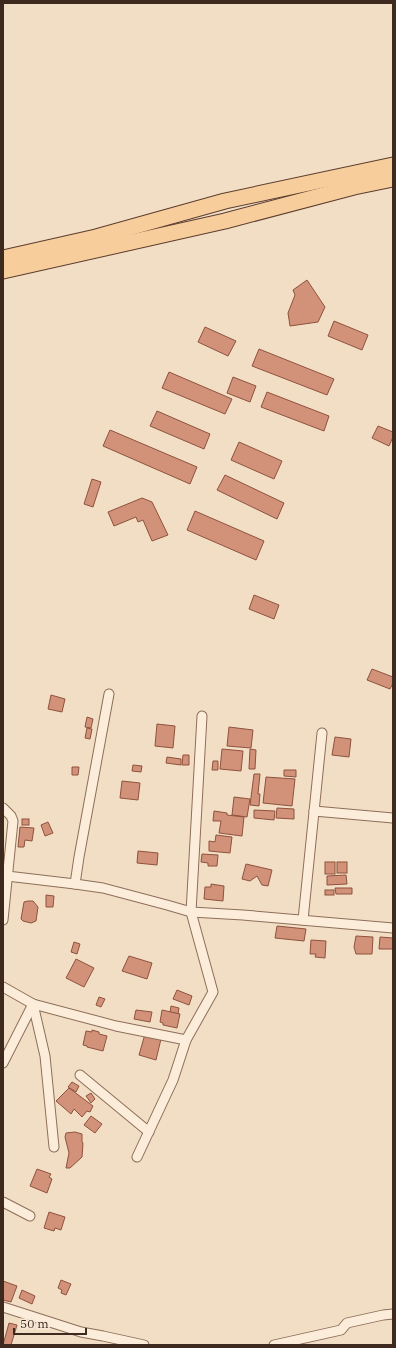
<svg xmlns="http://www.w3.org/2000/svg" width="396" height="1348" viewBox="0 0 396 1348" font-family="'IBM Plex Serif',serif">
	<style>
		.building { fill: #d29179; stroke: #8f523d }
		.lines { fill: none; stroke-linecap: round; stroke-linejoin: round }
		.minor-casing { stroke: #8e6e5a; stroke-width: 11 }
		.primary-casing { stroke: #5c3d2e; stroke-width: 17 }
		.minor { stroke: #fbedda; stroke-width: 9 }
		.primary { stroke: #f6cd9b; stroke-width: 15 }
	</style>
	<rect width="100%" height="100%" fill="#f1dec5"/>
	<g class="building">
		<path d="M 307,280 L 325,307 L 318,322 L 290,326 L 288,313 L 295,295 L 293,290 Z"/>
		<path d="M 334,321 L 368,335 L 362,350 L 328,336 Z"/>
		<path d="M 205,327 L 236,341 L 228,356 L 198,342 Z"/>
		<path d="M 259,349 L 334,379 L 327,395 L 252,366 Z"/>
		<path d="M 169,372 L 232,399 L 225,414 L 162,388 Z"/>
		<path d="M 233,377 L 256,386 L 250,402 L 227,393 Z"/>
		<path d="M 267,392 L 329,416 L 324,431 L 261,407 Z"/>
		<path d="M 157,411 L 210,434 L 204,449 L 150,426 Z"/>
		<path d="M 378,426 L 393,432 L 393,437 L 389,446 L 372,438 Z"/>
		<path d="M 110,430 L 197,467 L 190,484 L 103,446 Z"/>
		<path d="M 239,442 L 282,461 L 274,479 L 231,460 Z"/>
		<path d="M 225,475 L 284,503 L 277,519 L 217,490 Z"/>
		<path d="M 92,479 L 101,482 L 93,507 L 84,504 Z"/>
		<path d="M 142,498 L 152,502 L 168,535 L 152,541 L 143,520 L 138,522 L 136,517 L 114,526 L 108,512 Z"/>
		<path d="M 195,511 L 264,541 L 256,560 L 187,530 Z"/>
		<path d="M 254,595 L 279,605 L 274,619 L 249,609 Z"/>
		<path d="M 372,669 L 393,677 L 393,683 L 390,689 L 367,680 Z"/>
		<path d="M 51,695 L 65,699 L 62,712 L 48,709 Z"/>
		<path d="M 87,717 L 93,719 L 91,728 L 85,727 Z"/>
		<path d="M 157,724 L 175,726 L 173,748 L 155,746 Z"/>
		<path d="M 229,727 L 253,730 L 251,748 L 227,746 Z"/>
		<path d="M 87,728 L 92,729 L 90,739 L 85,738 Z"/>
		<path d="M 335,737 L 351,739 L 349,757 L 332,755 Z"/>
		<path d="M 222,749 L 243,751 L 241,771 L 220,769 Z"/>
		<path d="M 250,749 L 256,750 L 255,769 L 249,769 Z"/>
		<path d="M 183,755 L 189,755 L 189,765 L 182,765 Z"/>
		<path d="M 167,757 L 181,759 L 181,765 L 166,763 Z"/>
		<path d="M 213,761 L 218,761 L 218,770 L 212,770 Z"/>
		<path d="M 133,765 L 142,766 L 141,772 L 132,771 Z"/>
		<path d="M 72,767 L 79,767 L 78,775 L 72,775 Z"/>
		<path d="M 284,770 L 296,770 L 296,777 L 284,776 Z"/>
		<path d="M 254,774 L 260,774 L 258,794 L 260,794 L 259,806 L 250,805 Z"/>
		<path d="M 266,777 L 295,779 L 292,806 L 263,803 Z"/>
		<path d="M 122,781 L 140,783 L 138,800 L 120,798 Z"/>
		<path d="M 234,797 L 250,799 L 247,817 L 232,815 Z"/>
		<path d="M 277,808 L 294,809 L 294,819 L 276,818 Z"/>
		<path d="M 254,810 L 275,811 L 274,820 L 254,818 Z"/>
		<path d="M 214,811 L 227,813 L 227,815 L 244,817 L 242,836 L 219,833 L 221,821 L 213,821 Z"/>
		<rect x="22" y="819" width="7" height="6"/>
		<path d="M 48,822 L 53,833 L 45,836 L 41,825 Z"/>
		<path d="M 20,827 L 34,828 L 32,841 L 25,840 L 24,847 L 18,847 Z"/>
		<path d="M 216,835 L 232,837 L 230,853 L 209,851 L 209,841 L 215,842 Z"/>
		<path d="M 138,851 L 158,853 L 157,865 L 137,863 Z"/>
		<path d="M 202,854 L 218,855 L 217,866 L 208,866 L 208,863 L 201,862 Z"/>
		<rect x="325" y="862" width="10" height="12"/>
		<rect x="337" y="862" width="10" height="11"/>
		<path d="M 246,864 L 272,870 L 268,886 L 262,885 L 257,876 L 250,881 L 242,879 Z"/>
		<path d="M 346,875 L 347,884 L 327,885 L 327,876 Z"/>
		<path d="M 211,884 L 224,886 L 223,901 L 204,899 L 205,887 L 211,887 Z"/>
		<path d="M 335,888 L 352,888 L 352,894 L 336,894 Z"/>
		<rect x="325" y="890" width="9" height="5"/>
		<path d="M 46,895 L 54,896 L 53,907 L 46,907 Z"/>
		<path d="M 28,901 L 33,901 L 38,907 L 36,921 L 31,923 L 23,921 L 21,919 L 24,902 Z"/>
		<path d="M 277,926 L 306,929 L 304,941 L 275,938 Z"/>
		<path d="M 356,936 L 373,937 L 372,954 L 356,954 L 354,947 Z"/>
		<path d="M 380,937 L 393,938 L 393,949 L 379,949 Z"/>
		<path d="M 311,940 L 326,941 L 325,958 L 315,957 L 316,954 L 310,954 Z"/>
		<path d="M 74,942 L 80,944 L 77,954 L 71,952 Z"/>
		<path d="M 129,956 L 152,963 L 147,979 L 122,971 Z"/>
		<path d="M 76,959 L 94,968 L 84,987 L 66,978 Z"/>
		<path d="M 177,990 L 192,996 L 189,1005 L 173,999 Z"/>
		<path d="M 99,997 L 105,999 L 101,1007 L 96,1005 Z"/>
		<path d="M 171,1006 L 179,1008 L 178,1014 L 170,1012 Z"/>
		<path d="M 136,1010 L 152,1012 L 150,1022 L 134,1019 Z"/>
		<path d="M 162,1010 L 180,1014 L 177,1028 L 163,1025 L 163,1023 L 160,1022 Z"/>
		<path d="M 92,1030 L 99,1032 L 99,1034 L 107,1036 L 103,1051 L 87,1047 L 87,1046 L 83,1045 L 86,1031 L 92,1032 Z"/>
		<path d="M 145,1034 L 161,1039 L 156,1060 L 139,1055 Z"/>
		<path d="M 72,1082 L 79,1086 L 76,1092 L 68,1087 Z"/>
		<path d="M 69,1088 L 93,1106 L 90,1112 L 87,1111 L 82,1117 L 74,1109 L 71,1114 L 56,1101 Z"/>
		<path d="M 91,1093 L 95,1099 L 91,1103 L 86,1096 Z"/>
		<path d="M 91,1116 L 102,1124 L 95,1133 L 84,1125 Z"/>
		<path d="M 75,1132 L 82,1134 L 82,1142 L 83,1143 L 82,1157 L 70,1168 L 66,1168 L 69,1153 L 65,1137 L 66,1133 Z"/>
		<path d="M 37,1169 L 51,1174 L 49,1177 L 52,1179 L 47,1193 L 30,1186 Z"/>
		<path d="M 49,1212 L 65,1217 L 61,1230 L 55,1228 L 54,1231 L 44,1228 Z"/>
		<path d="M 61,1280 L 71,1284 L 66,1295 L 61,1293 L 62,1290 L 58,1288 Z"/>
		<path d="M 3,1281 L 17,1286 L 11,1302 L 3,1300 Z"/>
		<path d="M 22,1290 L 35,1296 L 32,1304 L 19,1298 Z"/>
		<path d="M 9,1323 L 17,1325 L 11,1345 L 3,1345 Z"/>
	</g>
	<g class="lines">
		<defs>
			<g id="minor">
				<path d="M 3,808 L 11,816 L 13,821 L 3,920"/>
				<path d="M 314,811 L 393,818"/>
				<path d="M 7,876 L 75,884 L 103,888 L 167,905 L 191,912 L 243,915 L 393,928"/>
				<path d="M 75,884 L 79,857 L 109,694"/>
				<path d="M 303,920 L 322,733"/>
				<path d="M 3,987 L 33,1004 L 116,1026 L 186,1040"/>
				<path d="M 33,1004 L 45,1056 L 54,1147"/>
				<path d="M 3,1063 L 33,1004"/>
				<path d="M 80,1075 L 149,1132"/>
				<path d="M 137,1157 L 173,1080 L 186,1040 L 213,992 L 191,912 L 202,716"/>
				<path d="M 3,1202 L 30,1216"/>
				<path d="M 3,1307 L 81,1332 L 103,1336 L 144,1345"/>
				<path d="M 274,1345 L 341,1330 L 347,1323 L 383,1315 L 393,1314"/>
			</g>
			<g id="primary">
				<path d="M 3,258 L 96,237 L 225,201 L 393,165"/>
				<path d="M 3,271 L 225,221 L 354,187 L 393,179"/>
			</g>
		</defs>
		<use href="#minor" class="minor-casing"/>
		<use href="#primary" class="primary-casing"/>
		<use href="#minor" class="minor"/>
		<use href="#primary" class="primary"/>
	</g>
	<rect width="396" height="1348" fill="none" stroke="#3e291e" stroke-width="8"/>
	<path d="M14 1328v6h72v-6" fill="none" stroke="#3e291e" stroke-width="2"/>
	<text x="20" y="1328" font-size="12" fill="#3e291e" stroke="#f8e9d6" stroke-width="3" paint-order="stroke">50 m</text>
</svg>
